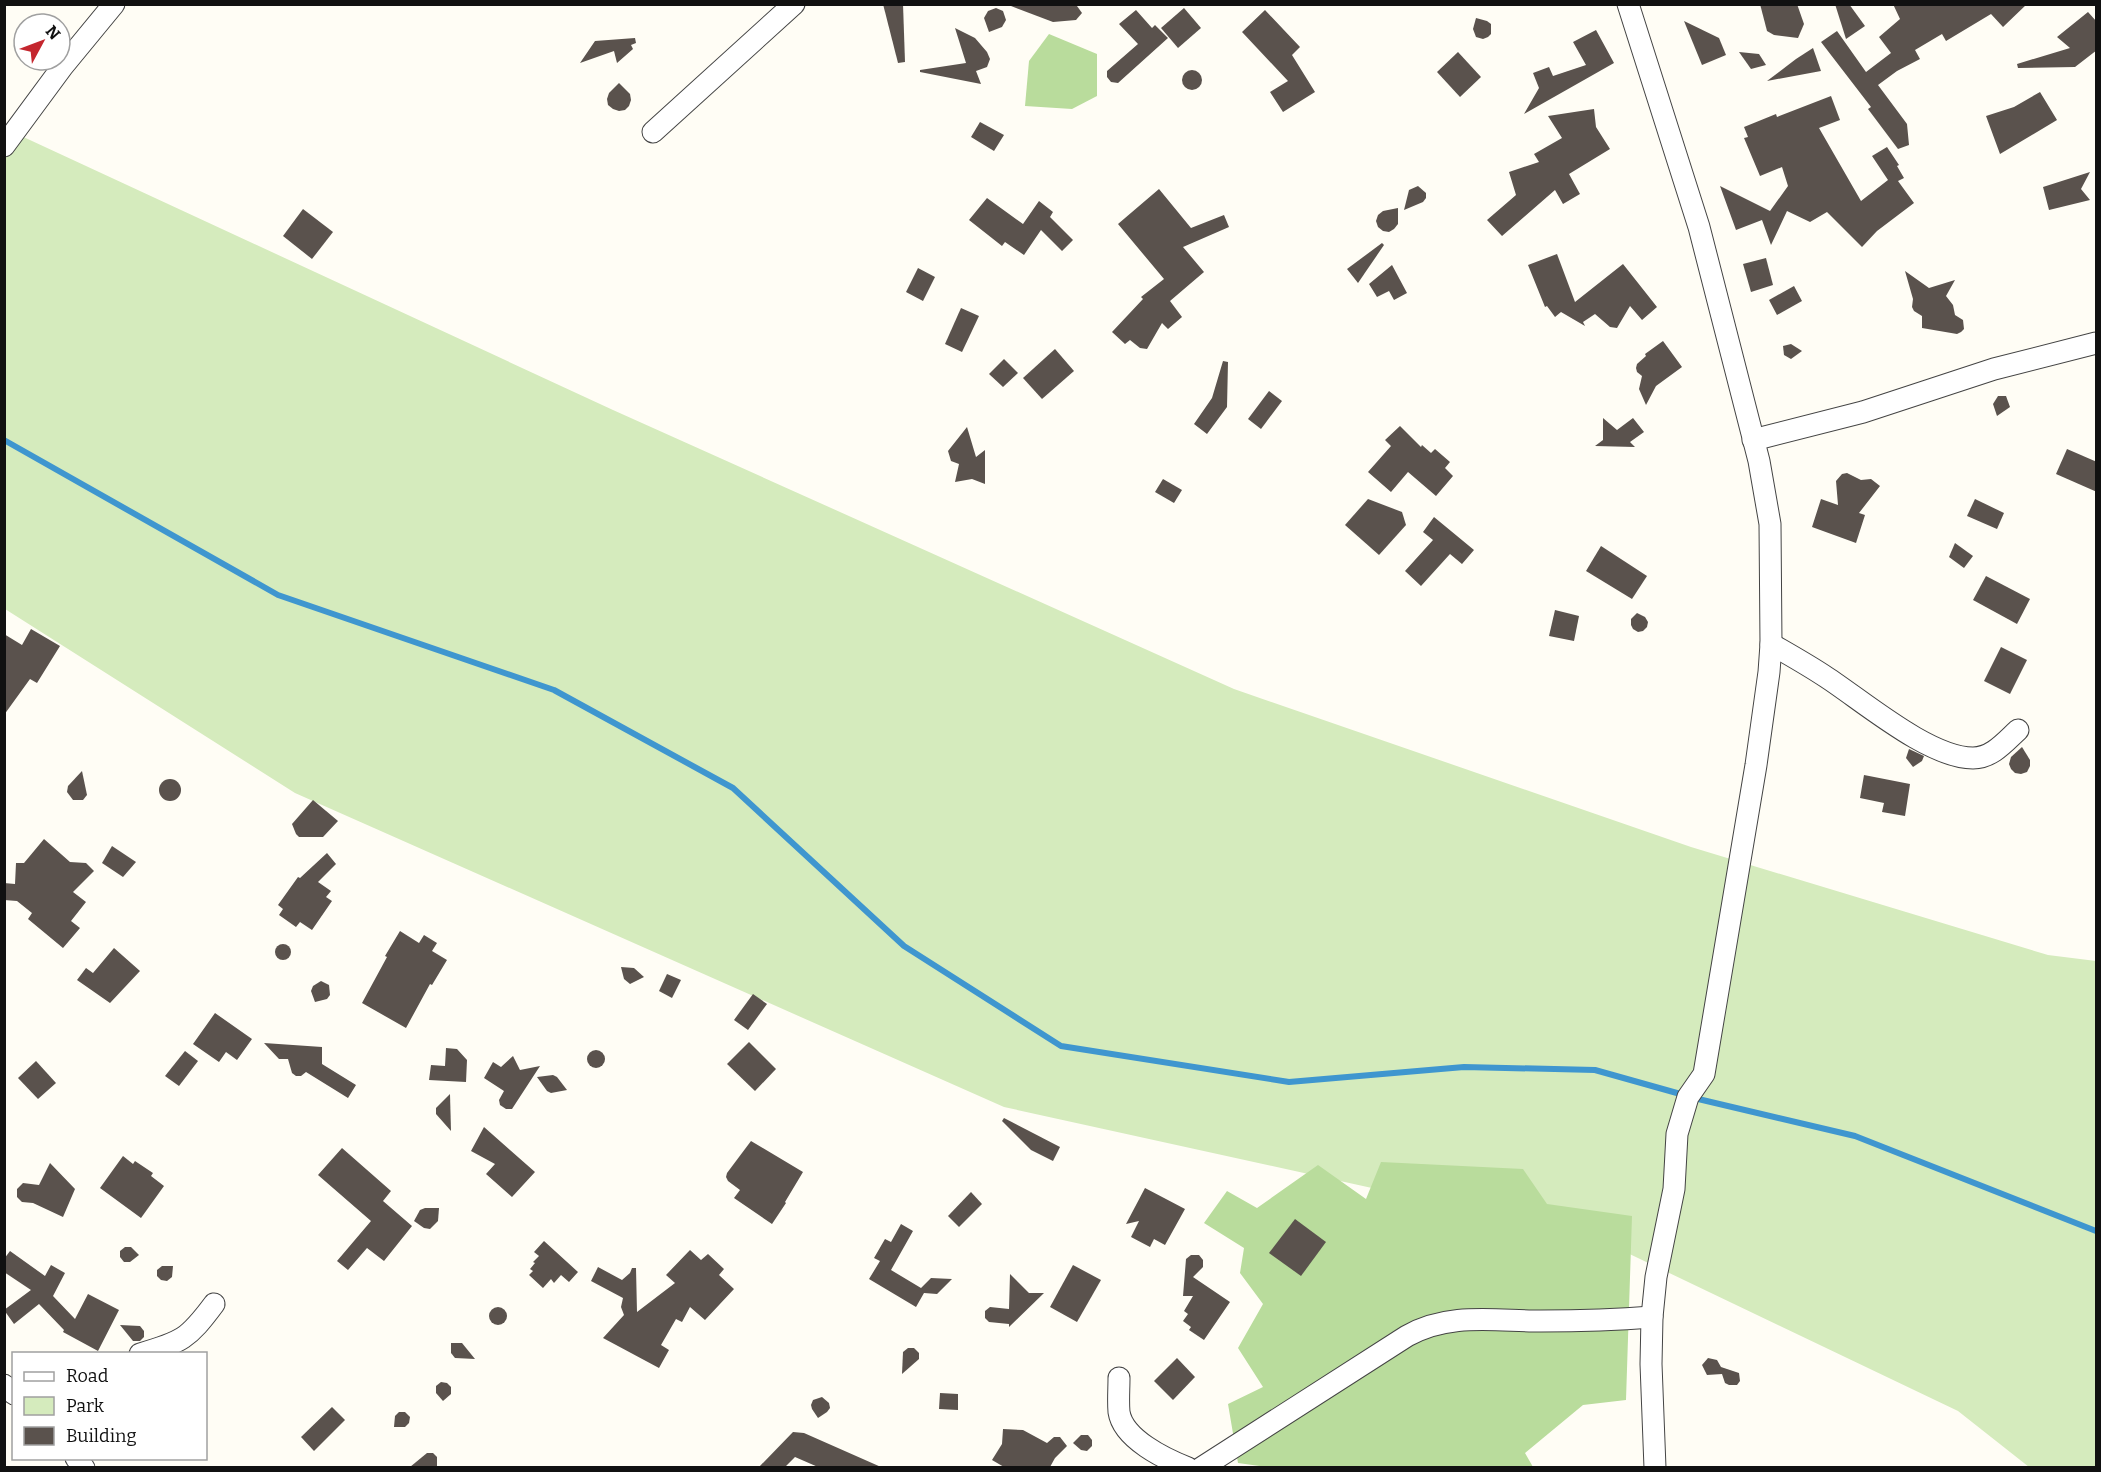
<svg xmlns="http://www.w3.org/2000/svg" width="2101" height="1472" viewBox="0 0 2101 1472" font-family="Bitter,serif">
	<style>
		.green { fill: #d5ebbd }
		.forest { fill: #b9dc9c }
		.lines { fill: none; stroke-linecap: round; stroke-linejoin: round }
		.stream { stroke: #3f96cf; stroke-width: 6 }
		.building { fill: #5a524d }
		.minor-casing { stroke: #444; stroke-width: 23 }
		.minor { stroke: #fff; stroke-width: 21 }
	</style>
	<rect width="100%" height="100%" fill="#fffdf5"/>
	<path class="green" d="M 4,128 L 613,410 L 1234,689 L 1691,847 L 2048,955 L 2096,961 L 2096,1467 L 2029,1467 L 1958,1411 L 1594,1237 L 1004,1107 L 295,793 L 5,609 Z"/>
	<g class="forest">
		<path d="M 1049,34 L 1097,54 L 1097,96 L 1072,109 L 1025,106 L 1029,61 Z"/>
		<path d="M 1381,1162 L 1523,1169 L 1547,1204 L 1632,1216 L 1626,1400 L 1583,1405 L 1525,1453 L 1533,1467 L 1273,1468 L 1238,1463 L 1228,1404 L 1263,1387 L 1238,1348 L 1263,1304 L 1240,1273 L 1244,1248 L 1204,1223 L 1227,1191 L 1257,1208 L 1318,1165 L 1366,1199 Z"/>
	</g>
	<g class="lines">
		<g class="stream">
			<path d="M 4,440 L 278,595 L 554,690 L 733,788 L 904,946 L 1061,1046 L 1289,1082 L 1464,1067 L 1595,1070 L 1684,1095"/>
			<path d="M 1694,1098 L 1855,1136 L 2096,1231"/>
		</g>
	</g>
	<g class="building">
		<path d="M 883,4 L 903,4 L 905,62 L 898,63 Z"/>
		<path d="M 1011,4 L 1072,4 L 1077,6 L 1082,13 L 1076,20 L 1053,22 L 1011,6 Z"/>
		<path d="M 1760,4 L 1797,4 L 1804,24 L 1798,38 L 1774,35 L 1767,31 Z"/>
		<path d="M 1835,4 L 1849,4 L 1865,26 L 1846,39 Z"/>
		<path d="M 1893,4 L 2027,4 L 2003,27 L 1991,14 L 1946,41 L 1942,34 L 1915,50 L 1920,59 L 1897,71 L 1878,85 L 1907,124 L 1909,145 L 1898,149 L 1868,109 L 1871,107 L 1821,42 L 1837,31 L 1866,72 L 1891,53 L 1879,37 L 1900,19 Z"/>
		<path d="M 996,8 L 1003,11 L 1006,20 L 1002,27 L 989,32 L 984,18 L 988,11 Z"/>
		<path d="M 1184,8 L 1201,28 L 1178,48 L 1161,28 Z"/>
		<path d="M 1136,10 L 1152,28 L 1155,25 L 1168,38 L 1118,83 L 1111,82 L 1107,77 L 1107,71 L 1138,44 L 1119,24 Z"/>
		<path d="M 1265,10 L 1300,47 L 1292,55 L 1315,92 L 1283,112 L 1270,92 L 1288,81 L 1242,32 Z"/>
		<path d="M 2088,12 L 2097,22 L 2097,50 L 2075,67 L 2018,68 L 2017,64 L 2070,48 L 2057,37 Z"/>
		<path d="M 1476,18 L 1487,21 L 1491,24 L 1491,34 L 1488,37 L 1483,39 L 1476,37 L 1473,29 Z"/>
		<path d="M 1684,21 L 1719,38 L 1726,55 L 1702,65 Z"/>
		<path d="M 955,28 L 975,38 L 987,52 L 990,59 L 987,67 L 976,71 L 981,84 L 920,72 L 920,70 L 966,63 Z"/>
		<path d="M 1596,30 L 1614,63 L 1524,114 L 1539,88 L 1533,73 L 1549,67 L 1553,76 L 1586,65 L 1573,42 Z"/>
		<path d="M 635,38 L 636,43 L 631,45 L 633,49 L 617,63 L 614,51 L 580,63 L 595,41 Z"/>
		<path d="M 1813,48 L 1821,71 L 1767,81 L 1796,59 Z"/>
		<path d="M 1458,52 L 1481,77 L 1460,97 L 1437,72 Z"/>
		<path d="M 1739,52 L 1759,54 L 1766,65 L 1751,69 Z"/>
		<circle cx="1192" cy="80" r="10"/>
		<path d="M 619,83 L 630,94 L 631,100 L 629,106 L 625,110 L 619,111 L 613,109 L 608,105 L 607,99 L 609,93 Z"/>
		<path d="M 2040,92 L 2057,120 L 2000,154 L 1986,116 L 2014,107 Z"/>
		<path d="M 1831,96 L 1840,120 L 1819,128 L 1861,201 L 1888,180 L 1872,156 L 1887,147 L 1899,165 L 1897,166 L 1904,178 L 1898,181 L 1914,203 L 1877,231 L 1862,247 L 1827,212 L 1810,222 L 1787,211 L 1771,245 L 1762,220 L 1736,230 L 1720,186 L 1770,211 L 1788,186 L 1782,167 L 1760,176 L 1744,138 L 1748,137 L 1744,127 L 1776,114 L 1777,117 Z"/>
		<path d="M 1594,109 L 1596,127 L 1610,149 L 1569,174 L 1580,194 L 1563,204 L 1555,190 L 1502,236 L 1487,220 L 1516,195 L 1509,172 L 1539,162 L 1534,154 L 1562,138 L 1548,116 Z"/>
		<path d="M 980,122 L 1004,135 L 994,151 L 971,137 Z"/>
		<path d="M 2090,172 L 2081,189 L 2090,200 L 2049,210 L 2043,187 Z"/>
		<path d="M 1418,186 L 1426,193 L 1426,198 L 1423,202 L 1404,210 L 1409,190 Z"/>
		<path d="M 1159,189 L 1191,228 L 1224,215 L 1229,227 L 1183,247 L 1204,272 L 1170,301 L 1182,317 L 1168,329 L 1162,323 L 1147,349 L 1140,348 L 1130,340 L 1125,344 L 1112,332 L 1143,299 L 1141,297 L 1164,279 L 1118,224 Z"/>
		<path d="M 987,198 L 1023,224 L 1039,201 L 1053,212 L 1050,217 L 1073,240 L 1062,251 L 1041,230 L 1024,255 L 1005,242 L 1002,246 L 969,220 Z"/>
		<path d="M 1398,208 L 1398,224 L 1394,229 L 1389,232 L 1383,231 L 1378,227 L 1376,221 L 1378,215 L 1383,211 Z"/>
		<path d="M 303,209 L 333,232 L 312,259 L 283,236 Z"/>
		<path d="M 1382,243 L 1384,245 L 1358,283 L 1347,269 Z"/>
		<path d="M 1557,254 L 1575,302 L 1623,264 L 1657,307 L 1642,320 L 1630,306 L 1617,328 L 1610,327 L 1595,314 L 1583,322 L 1585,326 L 1561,312 L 1555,317 L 1547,306 L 1545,307 L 1528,265 Z"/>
		<path d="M 1766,258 L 1773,285 L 1751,292 L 1743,264 Z"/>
		<path d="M 1392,265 L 1407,293 L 1394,300 L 1389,291 L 1377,297 L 1369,284 Z"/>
		<path d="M 918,268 L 935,277 L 923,301 L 906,292 Z"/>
		<path d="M 1905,271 L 1929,288 L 1955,280 L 1946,296 L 1953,305 L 1955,315 L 1963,320 L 1964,329 L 1961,332 L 1957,334 L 1922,328 L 1922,316 L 1914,311 L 1912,307 L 1913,299 Z"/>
		<path d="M 1794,286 L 1802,301 L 1777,315 L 1769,300 Z"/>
		<path d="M 961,308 L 979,316 L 962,352 L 945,344 Z"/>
		<path d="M 1663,341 L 1682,367 L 1656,386 L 1646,405 L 1639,389 L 1642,376 L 1637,372 L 1636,368 L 1637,364 L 1646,356 L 1645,354 Z"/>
		<path d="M 1791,344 L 1802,351 L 1791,359 L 1784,355 L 1783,346 Z"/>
		<path d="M 1055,349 L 1074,371 L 1042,399 L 1023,378 Z"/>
		<path d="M 1004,359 L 1018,373 L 1003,387 L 989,374 Z"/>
		<path d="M 1223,361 L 1228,362 L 1227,407 L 1207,434 L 1194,424 L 1212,398 Z"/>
		<path d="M 1269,391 L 1282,401 L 1261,429 L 1248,419 Z"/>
		<path d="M 1998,396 L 2006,396 L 2010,407 L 1997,416 L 1993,404 Z"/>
		<path d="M 1603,418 L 1617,430 L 1633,418 L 1644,432 L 1630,442 L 1635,447 L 1595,446 L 1603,440 Z"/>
		<path d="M 1400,426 L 1421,447 L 1422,445 L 1431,453 L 1435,449 L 1450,462 L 1445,468 L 1453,476 L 1436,496 L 1408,472 L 1391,492 L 1368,472 L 1391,446 L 1385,440 Z"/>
		<path d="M 967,427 L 976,457 L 985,450 L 985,484 L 972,479 L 955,482 L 959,464 L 951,461 L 948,451 Z"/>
		<path d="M 2067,449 L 2097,462 L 2097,492 L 2056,474 Z"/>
		<path d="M 1847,473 L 1861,480 L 1871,479 L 1880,486 L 1859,513 L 1865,515 L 1856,543 L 1812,527 L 1821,499 L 1838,505 L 1836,481 L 1842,474 Z"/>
		<path d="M 1163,479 L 1182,490 L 1174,503 L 1155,492 Z"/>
		<path d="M 1368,499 L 1402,512 L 1406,525 L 1379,555 L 1345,525 Z"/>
		<path d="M 1975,499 L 2004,513 L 1997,529 L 1967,516 Z"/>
		<path d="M 1434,517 L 1474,550 L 1462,564 L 1450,554 L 1421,586 L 1405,571 L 1433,540 L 1423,532 Z"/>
		<path d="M 1955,543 L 1973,556 L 1964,568 L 1949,557 Z"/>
		<path d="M 1601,546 L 1647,576 L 1632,599 L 1586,571 Z"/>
		<path d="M 1986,576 L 2030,599 L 2017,624 L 1973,600 Z"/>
		<path d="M 1555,610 L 1579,616 L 1574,641 L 1549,636 Z"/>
		<path d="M 1637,613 L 1645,617 L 1648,622 L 1647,627 L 1643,631 L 1638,632 L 1633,629 L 1631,625 L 1631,619 Z"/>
		<path d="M 31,629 L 60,646 L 37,683 L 30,679 L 4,715 L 4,634 L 22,645 Z"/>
		<path d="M 2001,647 L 2027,660 L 2010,694 L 1984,681 Z"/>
		<path d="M 2022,747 L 2030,760 L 2030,766 L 2027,772 L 2021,774 L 2015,773 L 2011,769 L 2009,764 L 2011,757 Z"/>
		<path d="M 1909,749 L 1924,756 L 1922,761 L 1913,767 L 1906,758 Z"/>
		<path d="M 82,771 L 87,795 L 83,800 L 73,800 L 67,792 L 68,786 Z"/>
		<path d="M 1864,775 L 1910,784 L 1905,816 L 1882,812 L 1884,803 L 1860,798 Z"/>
		<circle cx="170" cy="790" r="11"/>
		<path d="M 313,800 L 338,821 L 323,837 L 299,837 L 296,834 L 292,824 Z"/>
		<path d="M 44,839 L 70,862 L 86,863 L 94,871 L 73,892 L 86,902 L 71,921 L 80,928 L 63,948 L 28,919 L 32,913 L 17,901 L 4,900 L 4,883 L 15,884 L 16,863 L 24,863 Z"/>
		<path d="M 112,846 L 136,862 L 123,877 L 102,863 Z"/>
		<path d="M 327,853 L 336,864 L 318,882 L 331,891 L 326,897 L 332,901 L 312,930 L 300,922 L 296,927 L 279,915 L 283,909 L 278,905 L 298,877 L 300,878 Z"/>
		<path d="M 400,931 L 419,943 L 424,935 L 437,943 L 432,951 L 447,960 L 432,985 L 430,984 L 406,1028 L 362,1003 L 387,957 L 385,956 Z"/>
		<circle cx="283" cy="952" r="8"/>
		<path d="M 114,948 L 140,971 L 110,1003 L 77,980 L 86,968 L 93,973 Z"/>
		<path d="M 621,967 L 634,968 L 644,977 L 630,984 L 624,979 Z"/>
		<path d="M 667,974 L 681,980 L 672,998 L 659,991 Z"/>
		<path d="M 321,981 L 329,985 L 330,995 L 327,999 L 315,1002 L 311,991 L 313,986 Z"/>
		<path d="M 753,994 L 767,1004 L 748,1030 L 734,1020 Z"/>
		<path d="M 215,1013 L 252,1039 L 237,1060 L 226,1052 L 219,1062 L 193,1044 Z"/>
		<path d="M 749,1042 L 776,1069 L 755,1091 L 727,1064 Z"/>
		<path d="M 264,1043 L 322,1047 L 322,1064 L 356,1085 L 348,1098 L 306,1072 L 301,1076 L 296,1076 L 292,1073 L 288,1059 L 279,1059 Z"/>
		<path d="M 446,1048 L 457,1049 L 467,1060 L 466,1082 L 429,1080 L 431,1065 L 445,1066 Z"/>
		<circle cx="596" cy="1059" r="9"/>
		<path d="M 185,1051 L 198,1061 L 179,1086 L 165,1076 Z"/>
		<path d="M 513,1056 L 520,1070 L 540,1066 L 512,1109 L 506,1109 L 500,1105 L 499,1100 L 504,1091 L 484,1078 L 493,1062 L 501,1067 Z"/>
		<path d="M 36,1061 L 56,1083 L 38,1099 L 18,1078 Z"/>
		<path d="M 553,1075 L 557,1077 L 567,1090 L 551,1093 L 547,1091 L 537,1077 Z"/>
		<path d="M 450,1094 L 451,1131 L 436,1114 L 436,1108 Z"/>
		<path d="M 1004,1118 L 1060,1147 L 1053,1161 L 1031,1150 L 1002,1121 Z"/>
		<path d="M 484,1127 L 535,1172 L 512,1197 L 486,1174 L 495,1164 L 471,1151 Z"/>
		<path d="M 751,1141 L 803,1172 L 785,1202 L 786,1203 L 772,1224 L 734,1198 L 740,1190 L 728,1181 L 726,1177 L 727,1173 Z"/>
		<path d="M 342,1148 L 391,1191 L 383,1201 L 412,1226 L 384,1261 L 367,1248 L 348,1270 L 337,1261 L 371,1221 L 318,1175 Z"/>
		<path d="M 123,1156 L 133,1164 L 135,1161 L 153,1173 L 151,1176 L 164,1186 L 141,1218 L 100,1188 Z"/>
		<path d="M 50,1163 L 75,1189 L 63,1217 L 33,1203 L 22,1202 L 17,1197 L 17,1189 L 23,1183 L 39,1185 Z"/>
		<path d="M 1145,1188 L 1185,1209 L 1165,1245 L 1154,1239 L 1150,1247 L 1131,1237 L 1139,1221 L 1126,1224 Z"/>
		<path d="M 971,1192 L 982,1204 L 959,1227 L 948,1216 Z"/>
		<path d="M 425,1208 L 439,1208 L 438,1221 L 430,1229 L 424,1228 L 414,1221 L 420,1210 Z"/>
		<path d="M 1295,1219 L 1326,1242 L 1301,1276 L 1269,1253 Z"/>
		<path d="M 901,1224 L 913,1231 L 891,1270 L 921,1288 L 931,1278 L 952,1279 L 937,1294 L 924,1293 L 916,1307 L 869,1279 L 880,1261 L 874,1258 L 885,1239 L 891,1242 Z"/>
		<path d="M 544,1241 L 578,1272 L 569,1282 L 561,1275 L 554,1283 L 551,1279 L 543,1288 L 529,1275 L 533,1271 L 530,1269 L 535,1263 L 533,1262 L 539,1256 L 534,1252 Z"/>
		<path d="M 125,1247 L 131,1247 L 139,1255 L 130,1262 L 124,1262 L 120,1257 L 120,1251 Z"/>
		<path d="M 690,1250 L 701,1260 L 708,1254 L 724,1269 L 719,1275 L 734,1289 L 705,1320 L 690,1307 L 682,1322 L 676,1319 L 661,1345 L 669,1350 L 659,1368 L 603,1338 L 624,1315 L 621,1307 L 623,1298 L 591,1281 L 598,1267 L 622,1280 L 630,1273 L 632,1268 L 636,1268 L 637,1312 L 675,1283 L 666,1275 Z"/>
		<path d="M 10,1251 L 45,1276 L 51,1265 L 65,1273 L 53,1296 L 75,1319 L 88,1294 L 119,1310 L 98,1351 L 63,1332 L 64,1330 L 39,1304 L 14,1324 L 4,1310 L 31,1290 L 4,1272 L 4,1259 Z"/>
		<path d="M 1191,1255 L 1199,1255 L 1203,1260 L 1203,1267 L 1193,1277 L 1230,1302 L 1204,1340 L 1189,1330 L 1191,1327 L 1183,1321 L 1188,1314 L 1184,1311 L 1193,1296 L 1183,1296 L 1186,1259 Z"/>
		<path d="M 1073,1265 L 1101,1280 L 1077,1322 L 1050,1307 Z"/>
		<path d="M 162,1266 L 173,1266 L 172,1277 L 167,1281 L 161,1280 L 157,1276 L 157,1270 Z"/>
		<path d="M 1010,1274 L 1029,1293 L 1044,1293 L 1009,1327 L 1009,1324 L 989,1322 L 985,1318 L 985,1311 L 990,1307 L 1009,1309 Z"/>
		<circle cx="498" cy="1316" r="9"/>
		<path d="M 120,1325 L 140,1326 L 144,1331 L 144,1337 L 140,1341 L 133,1341 Z"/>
		<path d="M 451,1343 L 462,1343 L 475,1359 L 455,1358 L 451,1353 Z"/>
		<path d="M 908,1348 L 914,1348 L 919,1353 L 919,1359 L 902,1374 L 903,1352 Z"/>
		<path d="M 1177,1358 L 1195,1377 L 1173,1400 L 1154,1381 Z"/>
		<path d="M 1708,1358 L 1717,1360 L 1721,1367 L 1739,1373 L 1740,1381 L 1737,1385 L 1729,1385 L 1725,1383 L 1722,1374 L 1707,1375 L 1702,1365 Z"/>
		<path d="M 441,1382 L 447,1383 L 451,1387 L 451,1394 L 443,1401 L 436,1393 L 436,1386 Z"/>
		<path d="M 940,1393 L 958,1394 L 958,1410 L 939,1409 Z"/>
		<path d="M 822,1397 L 829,1403 L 830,1408 L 827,1412 L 818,1418 L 812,1409 L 811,1405 L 813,1400 Z"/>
		<path d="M 332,1407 L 345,1420 L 314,1451 L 301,1437 Z"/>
		<path d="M 399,1412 L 405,1412 L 410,1417 L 409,1423 L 405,1427 L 394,1427 L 395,1416 Z"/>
		<path d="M 1003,1429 L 1023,1430 L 1047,1443 L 1054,1437 L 1060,1437 L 1067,1446 L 1055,1458 L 1050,1467 L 1004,1467 L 992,1460 L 1002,1444 Z"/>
		<path d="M 793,1432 L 804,1433 L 881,1467 L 818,1467 L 795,1457 L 785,1467 L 759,1467 Z"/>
		<path d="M 1081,1435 L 1088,1435 L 1092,1440 L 1092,1446 L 1087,1451 L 1081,1450 L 1073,1443 Z"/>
		<path d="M 427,1453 L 433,1453 L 437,1457 L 437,1467 L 410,1467 Z"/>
	</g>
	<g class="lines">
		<defs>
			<g id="minor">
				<path d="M 1628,4 L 1699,227 L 1759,461 L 1770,524 L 1771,644 L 1769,672 L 1756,765 L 1704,1074 L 1688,1097 L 1677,1134 L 1674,1189 L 1656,1277 L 1652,1317 L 1651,1364 L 1655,1468"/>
				<path d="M 653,132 L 794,4"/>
				<path d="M 4,146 L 63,66 L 114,4"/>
				<path d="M 1753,440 L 1863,412 L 1994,369 L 2096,343"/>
				<path d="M 1771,644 C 1790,655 1808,665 1826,677 C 1863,701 1929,758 1973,758 C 1992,758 2005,742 2018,730"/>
				<path d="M 140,1354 C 182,1342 188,1339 214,1304"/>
				<path d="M 1119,1378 C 1119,1389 1118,1401 1119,1412 C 1123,1439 1165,1459 1188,1468"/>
				<path d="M 4,1385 L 14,1394"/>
				<path d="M 76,1458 L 84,1468"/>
				<path d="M 1201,1468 L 1407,1336 C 1449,1312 1495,1321 1541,1321 C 1578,1321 1615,1320 1652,1317"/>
			</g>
		</defs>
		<use href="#minor" class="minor-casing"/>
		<use href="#minor" class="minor"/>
	</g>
	<rect width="2101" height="1472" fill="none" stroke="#111111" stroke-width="12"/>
	<rect x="12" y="1352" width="195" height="108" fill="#ffffff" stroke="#a0a0a0" stroke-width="1.5"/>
	<rect x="24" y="1372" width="30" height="9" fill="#ffffff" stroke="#a0a0a0" stroke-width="1.5"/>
	<text x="66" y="1382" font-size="18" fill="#111111">Road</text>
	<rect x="24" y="1397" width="30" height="18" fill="#d5ebbd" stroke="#a0a0a0" stroke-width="1.5"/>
	<text x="66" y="1412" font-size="18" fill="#111111">Park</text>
	<rect x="24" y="1427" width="30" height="18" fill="#5a524d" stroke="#a0a0a0" stroke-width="1.5"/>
	<text x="66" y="1442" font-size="18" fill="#111111">Building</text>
	<g transform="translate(42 42) rotate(49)"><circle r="28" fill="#ffffff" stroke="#a0a0a0" stroke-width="1.5"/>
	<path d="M0-4.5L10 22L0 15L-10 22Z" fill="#c4262e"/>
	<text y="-9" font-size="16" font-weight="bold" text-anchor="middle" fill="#111111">N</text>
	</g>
</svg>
